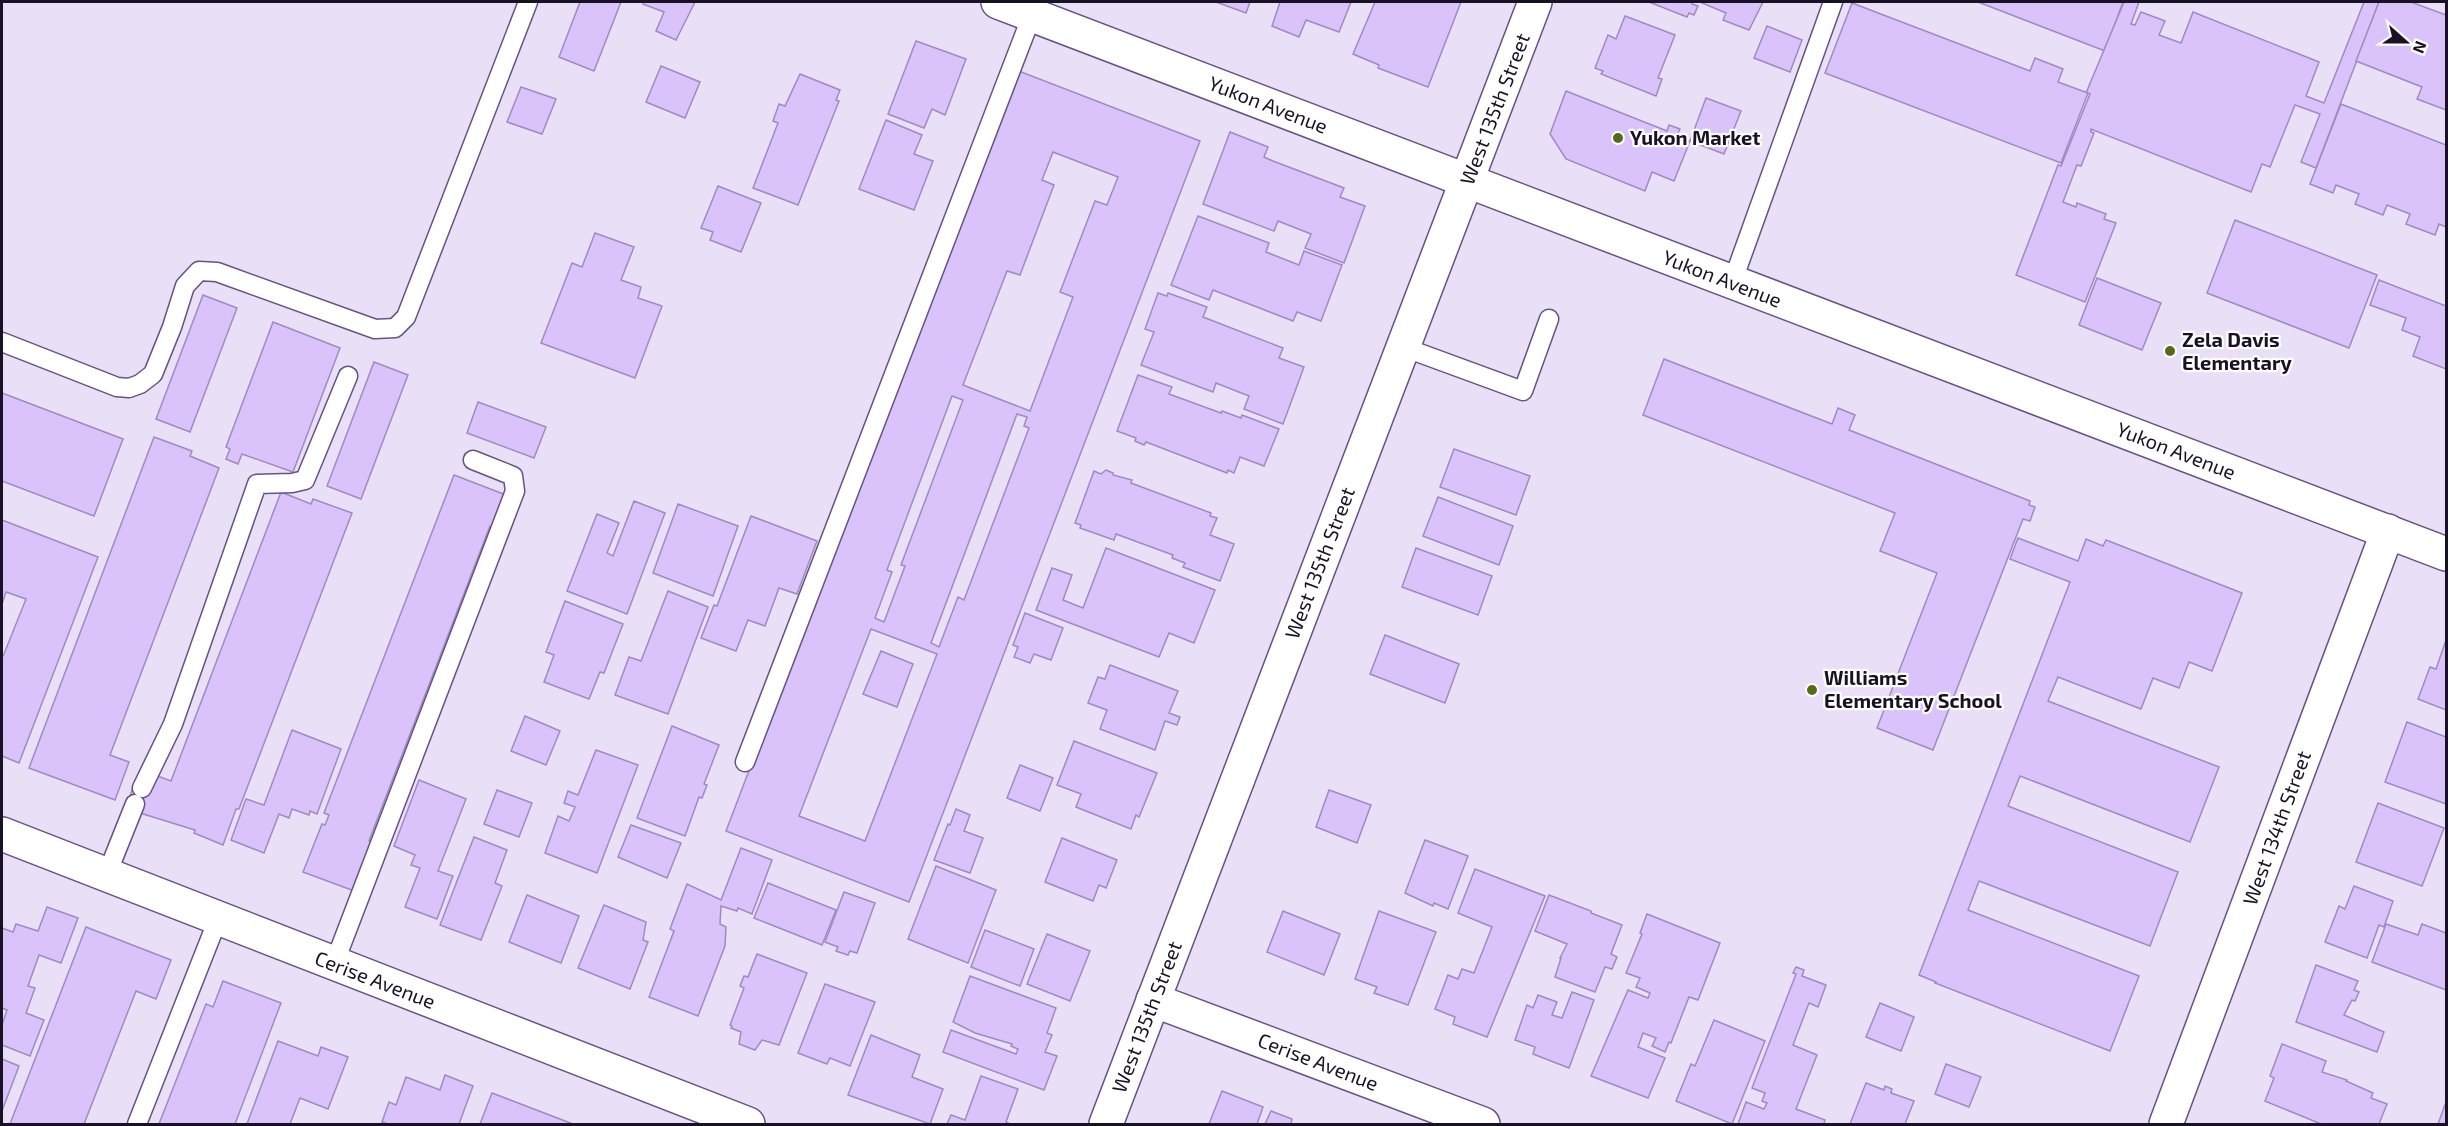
<svg xmlns="http://www.w3.org/2000/svg" width="2448" height="1126" viewBox="0 0 2448 1126" font-family="'Exo 2',sans-serif">
	<style>
		.building { fill: #d9c3fa; stroke: #a08abf; stroke-width: 1.5; fill-rule: evenodd }
		.lines { fill: none; stroke-linecap: round; stroke-linejoin: round }
		.lane-casing { stroke: #675282; stroke-width: 21 }
		.street-casing { stroke: #675282; stroke-width: 36 }
		.secondary-casing { stroke: #675282; stroke-width: 36 }
		.lane { stroke: #fff; stroke-width: 18 }
		.street { stroke: #fff; stroke-width: 33 }
		.secondary { stroke: #fff; stroke-width: 33 }
		.poi-dot { fill: #556b19; stroke: #fff; stroke-width: 2 }
		.labels { text-anchor: middle; stroke-width: 4.5; stroke-linejoin: round; paint-order: stroke }
		.street-label { font-size: 20px; fill: #191124; stroke: #fff }
		.poi-label { font-size: 20px; font-weight: bold; fill: #191124; stroke: #fff; text-anchor: start }
	</style>
	<rect width="100%" height="100%" fill="#e9e0f7"/>
	<g class="building">
		<path d="M 580,2 L 621,2 L 594,71 L 559,57 Z"/>
		<path d="M 644,2 L 695,2 L 676,40 L 656,31 L 664,12 L 643,4 Z"/>
		<path d="M 1216,2 L 1250,2 L 1246,13 Z"/>
		<path d="M 1280,2 L 1351,2 L 1339,32 L 1306,20 L 1299,37 L 1272,26 Z"/>
		<path d="M 1375,2 L 1461,2 L 1428,87 L 1378,68 L 1379,65 L 1353,54 Z"/>
		<path d="M 1649,2 L 1693,2 L 1692,4 L 1698,6 L 1694,15 L 1689,13 L 1687,17 Z"/>
		<path d="M 1702,2 L 1763,2 L 1749,30 L 1723,20 L 1726,13 L 1702,3 Z"/>
		<path d="M 1978,2 L 2123,2 L 2105,51 Z"/>
		<path d="M 2124,2 L 2139,2 L 2131,24 L 2135,25 L 2141,12 L 2165,21 L 2159,35 L 2181,43 L 2193,12 L 2319,62 L 2306,96 L 2324,103 L 2364,2 L 2379,2 L 2316,168 L 2301,162 L 2320,114 L 2295,105 L 2270,167 L 2262,164 L 2251,192 L 2091,129 L 2091,132 L 2094,133 L 2081,166 L 2077,165 L 2063,202 L 2076,207 L 2077,203 L 2106,214 L 2104,219 L 2116,223 L 2085,302 L 2016,275 L 2058,165 L 2061,166 L 2090,94 L 2086,93 Z"/>
		<path d="M 2379,2 L 2411,2 L 2446,15 L 2446,110 L 2417,99 L 2422,87 L 2356,61 Z"/>
		<path d="M 1852,3 L 2030,71 L 2035,58 L 2063,69 L 2058,82 L 2088,93 L 2061,163 L 1825,73 Z"/>
		<path d="M 1625,16 L 1675,35 L 1658,78 L 1662,79 L 1656,96 L 1601,74 L 1603,71 L 1595,68 L 1608,35 L 1616,39 Z"/>
		<path d="M 1767,26 L 1802,40 L 1790,72 L 1754,58 Z"/>
		<path d="M 916,41 L 966,59 L 945,115 L 932,109 L 924,128 L 888,114 Z"/>
		<path d="M 661,66 L 700,82 L 685,118 L 646,102 Z"/>
		<path d="M 1016,70 L 1200,141 L 909,902 L 726,831 ZM 1053,152 L 1118,177 L 1107,205 L 1095,201 L 1060,292 L 1073,297 L 1030,411 L 963,385 L 1007,271 L 1020,275 L 1054,185 L 1042,180 ZM 952,396 L 963,400 L 901,565 L 905,566 L 884,622 L 875,618 L 892,572 L 887,570 ZM 1017,414 L 1027,417 L 1024,426 L 1029,428 L 964,600 L 958,597 L 939,647 L 931,643 ZM 871,629 L 937,654 L 865,841 L 799,816 Z"/>
		<path d="M 800,74 L 840,90 L 836,100 L 839,101 L 798,205 L 753,188 L 778,123 L 773,121 L 779,104 L 785,106 Z"/>
		<path d="M 521,87 L 556,99 L 542,134 L 507,122 Z"/>
		<path d="M 1566,91 L 1667,131 L 1669,125 L 1680,129 L 1677,135 L 1690,141 L 1674,181 L 1652,172 L 1645,191 L 1566,159 L 1550,134 Z"/>
		<path d="M 1706,98 L 1741,111 L 1724,154 L 1690,141 Z"/>
		<path d="M 2341,104 L 2446,145 L 2446,227 L 2439,224 L 2435,235 L 2406,224 L 2410,214 L 2387,205 L 2383,215 L 2355,204 L 2359,194 L 2336,185 L 2333,193 L 2310,184 Z"/>
		<path d="M 886,120 L 922,135 L 914,154 L 933,161 L 914,210 L 859,189 Z"/>
		<path d="M 1230,132 L 1268,147 L 1264,157 L 1273,161 L 1344,188 L 1340,197 L 1365,206 L 1344,263 L 1305,248 L 1311,234 L 1278,221 L 1274,231 L 1203,204 Z"/>
		<path d="M 718,186 L 761,203 L 741,252 L 710,240 L 713,232 L 701,228 Z"/>
		<path d="M 1198,216 L 1269,243 L 1266,252 L 1299,265 L 1304,251 L 1342,265 L 1321,321 L 1297,312 L 1293,321 L 1213,290 L 1209,300 L 1171,285 Z"/>
		<path d="M 2235,220 L 2377,275 L 2349,348 L 2207,293 Z"/>
		<path d="M 595,233 L 634,247 L 621,280 L 641,287 L 638,298 L 662,306 L 635,378 L 541,343 L 572,263 L 582,267 Z"/>
		<path d="M 2097,278 L 2161,303 L 2142,350 L 2079,325 Z"/>
		<path d="M 2379,280 L 2446,306 L 2446,369 L 2413,356 L 2420,337 L 2402,330 L 2406,318 L 2370,305 Z"/>
		<path d="M 1158,293 L 1167,296 L 1168,293 L 1207,307 L 1203,317 L 1283,348 L 1279,358 L 1304,367 L 1283,424 L 1244,409 L 1249,396 L 1216,383 L 1213,392 L 1141,365 L 1154,332 L 1145,329 Z"/>
		<path d="M 203,295 L 237,308 L 190,432 L 156,419 Z"/>
		<path d="M 273,322 L 340,348 L 293,472 L 242,454 L 238,464 L 226,459 L 230,449 L 226,447 Z"/>
		<path d="M 1664,359 L 1832,424 L 1838,408 L 1855,415 L 1849,430 L 2030,501 L 2029,505 L 2035,507 L 2030,521 L 2023,519 L 1933,750 L 1877,728 L 1937,573 L 1880,551 L 1895,513 L 1643,415 Z"/>
		<path d="M 374,362 L 408,375 L 361,499 L 327,486 Z"/>
		<path d="M 1138,375 L 1172,387 L 1169,394 L 1221,413 L 1222,411 L 1241,418 L 1242,415 L 1279,429 L 1264,466 L 1240,457 L 1234,473 L 1228,470 L 1227,473 L 1146,442 L 1144,445 L 1135,441 L 1136,438 L 1117,431 Z"/>
		<path d="M 2,393 L 123,439 L 94,516 L 2,481 Z"/>
		<path d="M 478,402 L 546,427 L 534,458 L 467,433 Z"/>
		<path d="M 154,437 L 192,451 L 190,456 L 219,468 L 110,755 L 129,762 L 115,800 L 29,768 Z"/>
		<path d="M 1454,449 L 1530,476 L 1516,515 L 1440,487 Z"/>
		<path d="M 1106,470 L 1113,473 L 1113,475 L 1132,480 L 1131,483 L 1211,513 L 1210,516 L 1217,518 L 1210,535 L 1234,544 L 1220,581 L 1183,567 L 1185,563 L 1172,558 L 1173,555 L 1116,534 L 1114,540 L 1080,528 L 1081,525 L 1075,523 L 1094,471 L 1101,474 Z"/>
		<path d="M 454,475 L 506,495 L 494,528 L 490,526 L 369,841 L 375,844 L 357,892 L 303,872 L 322,824 L 325,825 L 329,815 L 324,813 Z"/>
		<path d="M 281,492 L 311,504 L 313,499 L 352,513 L 239,809 L 236,809 L 223,845 L 194,833 L 195,830 L 140,813 L 128,801 L 134,785 L 155,775 L 171,781 Z"/>
		<path d="M 1438,497 L 1513,526 L 1499,565 L 1423,536 Z"/>
		<path d="M 634,501 L 665,513 L 627,614 L 567,591 L 597,514 L 619,523 L 607,553 L 613,556 Z"/>
		<path d="M 678,504 L 738,526 L 713,596 L 653,573 Z"/>
		<path d="M 751,516 L 817,541 L 797,594 L 779,588 L 765,626 L 748,620 L 736,651 L 701,638 L 714,605 L 717,606 Z"/>
		<path d="M 2,520 L 98,557 L 19,763 L 2,756 L 2,657 L 4,654 L 26,599 L 6,592 L 2,604 Z"/>
		<path d="M 2018,538 L 2078,561 L 2086,539 L 2103,546 L 2106,540 L 2242,593 L 2212,671 L 2189,662 L 2179,688 L 2153,678 L 2141,709 L 2058,677 L 2048,701 L 2219,767 L 2190,842 L 2020,776 L 2008,806 L 2178,872 L 2150,946 L 1979,881 L 1968,910 L 2139,976 L 2110,1051 L 1935,983 L 1936,982 L 1919,975 L 2070,582 L 2010,559 Z"/>
		<path d="M 1106,548 L 1215,590 L 1194,643 L 1169,633 L 1159,657 L 1036,610 L 1052,568 L 1072,575 L 1063,600 L 1083,608 Z"/>
		<path d="M 1416,548 L 1492,576 L 1478,615 L 1402,587 Z"/>
		<path d="M 668,591 L 708,607 L 668,714 L 615,695 L 629,657 L 641,661 Z"/>
		<path d="M 565,601 L 623,624 L 604,673 L 600,672 L 589,699 L 544,682 L 554,655 L 546,652 Z"/>
		<path d="M 1025,613 L 1063,628 L 1051,660 L 1034,654 L 1030,663 L 1014,657 L 1018,647 L 1013,645 Z"/>
		<path d="M 1385,635 L 1459,664 L 1445,703 L 1370,674 Z"/>
		<path d="M 2445,643 L 2446,644 L 2446,710 L 2418,699 L 2430,667 L 2436,669 Z"/>
		<path d="M 881,651 L 913,664 L 897,707 L 863,694 Z"/>
		<path d="M 1110,665 L 1178,691 L 1169,713 L 1180,717 L 1177,725 L 1165,721 L 1155,750 L 1100,729 L 1107,710 L 1088,703 L 1098,677 L 1105,679 Z"/>
		<path d="M 525,716 L 560,731 L 546,765 L 511,751 Z"/>
		<path d="M 2407,722 L 2446,737 L 2446,804 L 2385,782 Z"/>
		<path d="M 672,726 L 719,745 L 704,784 L 707,785 L 702,798 L 699,797 L 685,836 L 637,818 Z"/>
		<path d="M 292,730 L 341,749 L 317,814 L 310,811 L 309,815 L 292,809 L 289,818 L 279,814 L 264,853 L 231,840 L 246,799 L 264,805 Z"/>
		<path d="M 1074,741 L 1157,773 L 1139,817 L 1136,815 L 1131,829 L 1076,807 L 1081,794 L 1057,785 Z"/>
		<path d="M 596,750 L 638,765 L 597,873 L 545,853 L 558,816 L 569,821 L 575,807 L 564,803 L 568,791 L 578,795 Z"/>
		<path d="M 1020,765 L 1053,778 L 1040,811 L 1007,798 Z"/>
		<path d="M 419,780 L 466,799 L 438,871 L 453,876 L 437,919 L 405,907 L 420,868 L 411,865 L 415,855 L 394,846 Z"/>
		<path d="M 497,790 L 532,803 L 519,837 L 484,824 Z"/>
		<path d="M 1329,790 L 1371,805 L 1357,843 L 1316,827 Z"/>
		<path d="M 2378,803 L 2444,828 L 2422,886 L 2356,862 Z"/>
		<path d="M 956,809 L 970,815 L 964,831 L 983,838 L 970,873 L 934,860 L 948,824 L 950,825 Z"/>
		<path d="M 631,825 L 681,843 L 667,878 L 618,857 Z"/>
		<path d="M 474,837 L 507,850 L 495,883 L 502,886 L 481,940 L 440,925 Z"/>
		<path d="M 1062,838 L 1117,860 L 1106,888 L 1099,885 L 1093,901 L 1045,882 Z"/>
		<path d="M 1425,840 L 1468,856 L 1448,909 L 1434,903 L 1433,906 L 1405,893 Z"/>
		<path d="M 741,848 L 772,860 L 752,914 L 738,908 L 737,911 L 721,906 L 720,924 L 726,927 L 725,946 L 698,1016 L 649,997 L 674,931 L 670,929 L 687,884 L 721,900 Z"/>
		<path d="M 936,866 L 996,890 L 968,963 L 908,939 Z"/>
		<path d="M 1475,869 L 1545,896 L 1487,1037 L 1453,1024 L 1455,1017 L 1435,1009 L 1448,975 L 1458,979 L 1462,969 L 1474,973 L 1492,927 L 1458,913 Z"/>
		<path d="M 768,883 L 836,910 L 822,945 L 754,918 Z"/>
		<path d="M 2354,886 L 2393,901 L 2384,927 L 2379,925 L 2367,958 L 2325,942 L 2339,906 L 2345,909 Z"/>
		<path d="M 844,892 L 875,903 L 857,953 L 850,951 L 848,955 L 836,951 L 838,947 L 825,942 Z"/>
		<path d="M 527,895 L 579,916 L 561,963 L 509,942 Z"/>
		<path d="M 1549,895 L 1591,911 L 1591,913 L 1622,925 L 1611,954 L 1617,957 L 1612,969 L 1605,967 L 1595,992 L 1555,977 L 1561,958 L 1560,958 L 1567,944 L 1535,931 Z"/>
		<path d="M 604,905 L 646,922 L 643,940 L 648,942 L 630,989 L 578,968 Z"/>
		<path d="M 47,907 L 78,918 L 61,963 L 39,955 L 28,986 L 35,988 L 26,1013 L 44,1020 L 30,1056 L 2,1045 L 2,1025 L 7,1010 L 2,1008 L 2,928 L 13,932 L 16,924 L 38,931 Z"/>
		<path d="M 1283,911 L 1340,934 L 1324,975 L 1267,952 Z"/>
		<path d="M 1379,911 L 1436,932 L 1408,1005 L 1374,993 L 1377,987 L 1355,979 Z"/>
		<path d="M 1647,914 L 1720,943 L 1698,1000 L 1689,997 L 1671,1043 L 1669,1042 L 1665,1052 L 1652,1046 L 1656,1038 L 1643,1033 L 1638,1047 L 1665,1058 L 1648,1098 L 1591,1076 L 1628,990 L 1648,998 L 1650,993 L 1636,987 L 1640,978 L 1626,973 L 1642,934 L 1640,933 Z"/>
		<path d="M 2386,924 L 2418,935 L 2422,924 L 2446,933 L 2446,990 L 2372,962 Z"/>
		<path d="M 86,927 L 171,960 L 156,999 L 136,991 L 84,1124 L 10,1124 Z"/>
		<path d="M 985,930 L 1034,949 L 1020,986 L 971,967 Z"/>
		<path d="M 1047,934 L 1090,951 L 1070,1001 L 1027,984 Z"/>
		<path d="M 757,954 L 807,973 L 779,1045 L 762,1040 L 755,1050 L 739,1044 L 741,1032 L 731,1028 L 732,1026 L 730,1025 L 744,988 L 740,986 L 744,976 L 748,977 Z"/>
		<path d="M 2316,965 L 2358,981 L 2354,990 L 2359,992 L 2355,1001 L 2352,1000 L 2344,1015 L 2384,1032 L 2377,1052 L 2296,1022 Z"/>
		<path d="M 1796,967 L 1804,970 L 1802,976 L 1826,985 L 1818,1007 L 1809,1003 L 1793,1045 L 1817,1055 L 1796,1109 L 1825,1120 L 1824,1124 L 1738,1124 L 1746,1102 L 1764,1109 L 1767,1103 L 1762,1101 L 1765,1093 L 1752,1088 L 1796,974 L 1793,973 Z"/>
		<path d="M 970,976 L 1056,1008 L 1047,1033 L 1052,1035 L 1045,1052 L 1057,1056 L 1044,1090 L 943,1052 L 951,1030 L 1016,1054 L 1018,1049 L 1011,1046 L 1012,1044 L 975,1033 L 953,1022 Z"/>
		<path d="M 223,981 L 281,1003 L 235,1124 L 159,1124 L 206,1004 L 213,1007 Z"/>
		<path d="M 825,984 L 875,1002 L 850,1066 L 830,1058 L 827,1064 L 798,1053 Z"/>
		<path d="M 1572,992 L 1594,1000 L 1569,1068 L 1533,1054 L 1535,1047 L 1515,1040 L 1527,1005 L 1533,1008 L 1538,995 L 1557,1002 L 1552,1015 L 1562,1018 Z"/>
		<path d="M 1880,1003 L 1914,1017 L 1901,1051 L 1866,1037 Z"/>
		<path d="M 1714,1020 L 1765,1041 L 1732,1124 L 1676,1101 L 1691,1064 L 1695,1066 Z"/>
		<path d="M 871,1035 L 920,1055 L 912,1077 L 943,1089 L 930,1124 L 848,1095 Z"/>
		<path d="M 278,1041 L 318,1056 L 321,1047 L 348,1057 L 328,1109 L 300,1098 L 290,1124 L 247,1124 Z"/>
		<path d="M 2282,1044 L 2326,1061 L 2322,1072 L 2347,1080 L 2346,1081 L 2373,1093 L 2371,1098 L 2387,1104 L 2379,1124 L 2321,1124 L 2265,1101 L 2274,1078 L 2270,1076 Z"/>
		<path d="M 2,1059 L 19,1066 L 2,1111 Z"/>
		<path d="M 1946,1064 L 1981,1077 L 1969,1107 L 1935,1094 Z"/>
		<path d="M 445,1075 L 473,1086 L 459,1124 L 388,1124 L 382,1122 L 389,1102 L 396,1105 L 406,1077 L 440,1090 Z"/>
		<path d="M 981,1076 L 1018,1089 L 1006,1122 L 1010,1124 L 947,1124 L 951,1115 L 965,1120 Z"/>
		<path d="M 1866,1083 L 1884,1090 L 1885,1086 L 1892,1089 L 1891,1093 L 1914,1101 L 1905,1124 L 1850,1124 Z"/>
		<path d="M 1222,1091 L 1263,1107 L 1257,1124 L 1209,1124 Z"/>
		<path d="M 492,1093 L 573,1124 L 480,1124 Z"/>
		<path d="M 2446,1102 L 2446,1124 L 2438,1124 Z"/>
		<path d="M 1271,1111 L 1292,1119 L 1291,1124 L 1265,1124 Z"/>
	</g>
	<g class="lines">
		<defs>
			<g id="lane">
				<path d="M 1732,283 L 1833,2"/>
				<path d="M 2,342 L 117,387 L 129,388 L 140,384 L 153,374 L 172,327 L 185,286 L 199,271 L 217,272 L 375,329 L 395,328 L 406,317 L 528,2"/>
				<path d="M 1403,347 L 1523,391 L 1549,319"/>
				<path d="M 745,762 L 1032,15"/>
				<path d="M 142,788 L 173,724 L 257,484 L 292,483 L 305,480 L 348,376"/>
				<path d="M 107,874 L 135,804"/>
				<path d="M 334,964 L 515,491 L 513,476 L 473,460"/>
				<path d="M 137,1124 L 218,919"/>
			</g>
			<g id="street">
				<path d="M 998,2 L 2446,554"/>
				<path d="M 2,834 L 748,1124"/>
				<path d="M 1153,1000 L 1483,1124"/>
				<path d="M 2166,1124 L 2388,531"/>
			</g>
			<path id="secondary" d="M 1106,1124 L 1535,2"/>
		</defs>
		<use href="#lane" class="lane-casing"/>
		<use href="#street" class="street-casing"/>
		<use href="#secondary" class="secondary-casing"/>
		<use href="#lane" class="lane"/>
		<use href="#street" class="street"/>
		<use href="#secondary" class="secondary"/>
	</g>
	<g class="poi-dot">
		<circle cx="1618" cy="138" r="6"/>
		<circle cx="2170" cy="351" r="6"/>
		<circle cx="1812" cy="690" r="6"/>
	</g>
	<g class="labels">
		<g class="street-label">
			<text transform="translate(1268 105) rotate(21)" y="7">Yukon Avenue</text>
			<text transform="translate(1495 109) rotate(-69)" y="7">West 135th Street</text>
			<text transform="translate(1722 279) rotate(21)" y="7">Yukon Avenue</text>
			<text transform="translate(2176 451) rotate(21)" y="7">Yukon Avenue</text>
			<text transform="translate(1320 563) rotate(-69)" y="7">West 135th Street</text>
			<text transform="translate(2277 828) rotate(-70)" y="7">West 134th Street</text>
			<text transform="translate(375 980) rotate(21)" y="7">Cerise Avenue</text>
			<text transform="translate(1147 1017) rotate(-69)" y="7">West 135th Street</text>
			<text transform="translate(1318 1062) rotate(21)" y="7">Cerise Avenue</text>
		</g>
		<g class="poi-label">
			<text x="1630" y="145">Yukon Market</text>
			<text x="2182" y="347">Zela Davis<tspan x="2182" dy="23">Elementary</tspan></text>
			<text x="1824" y="685">Williams<tspan x="1824" dy="23">Elementary School</tspan></text>
		</g>
	</g>
	<rect width="2448" height="1126" fill="none" stroke="#191124" stroke-width="6"/>
	<g transform="translate(2406 42) rotate(111)" stroke="#ffffff" stroke-width="4.5" paint-order="stroke">
	<path d="M0-4.5L10 22L0 15L-10 22Z" fill="#191124"/>
	<text y="-9" font-size="16" font-weight="bold" text-anchor="middle" fill="#191124">N</text>
	</g>
</svg>
